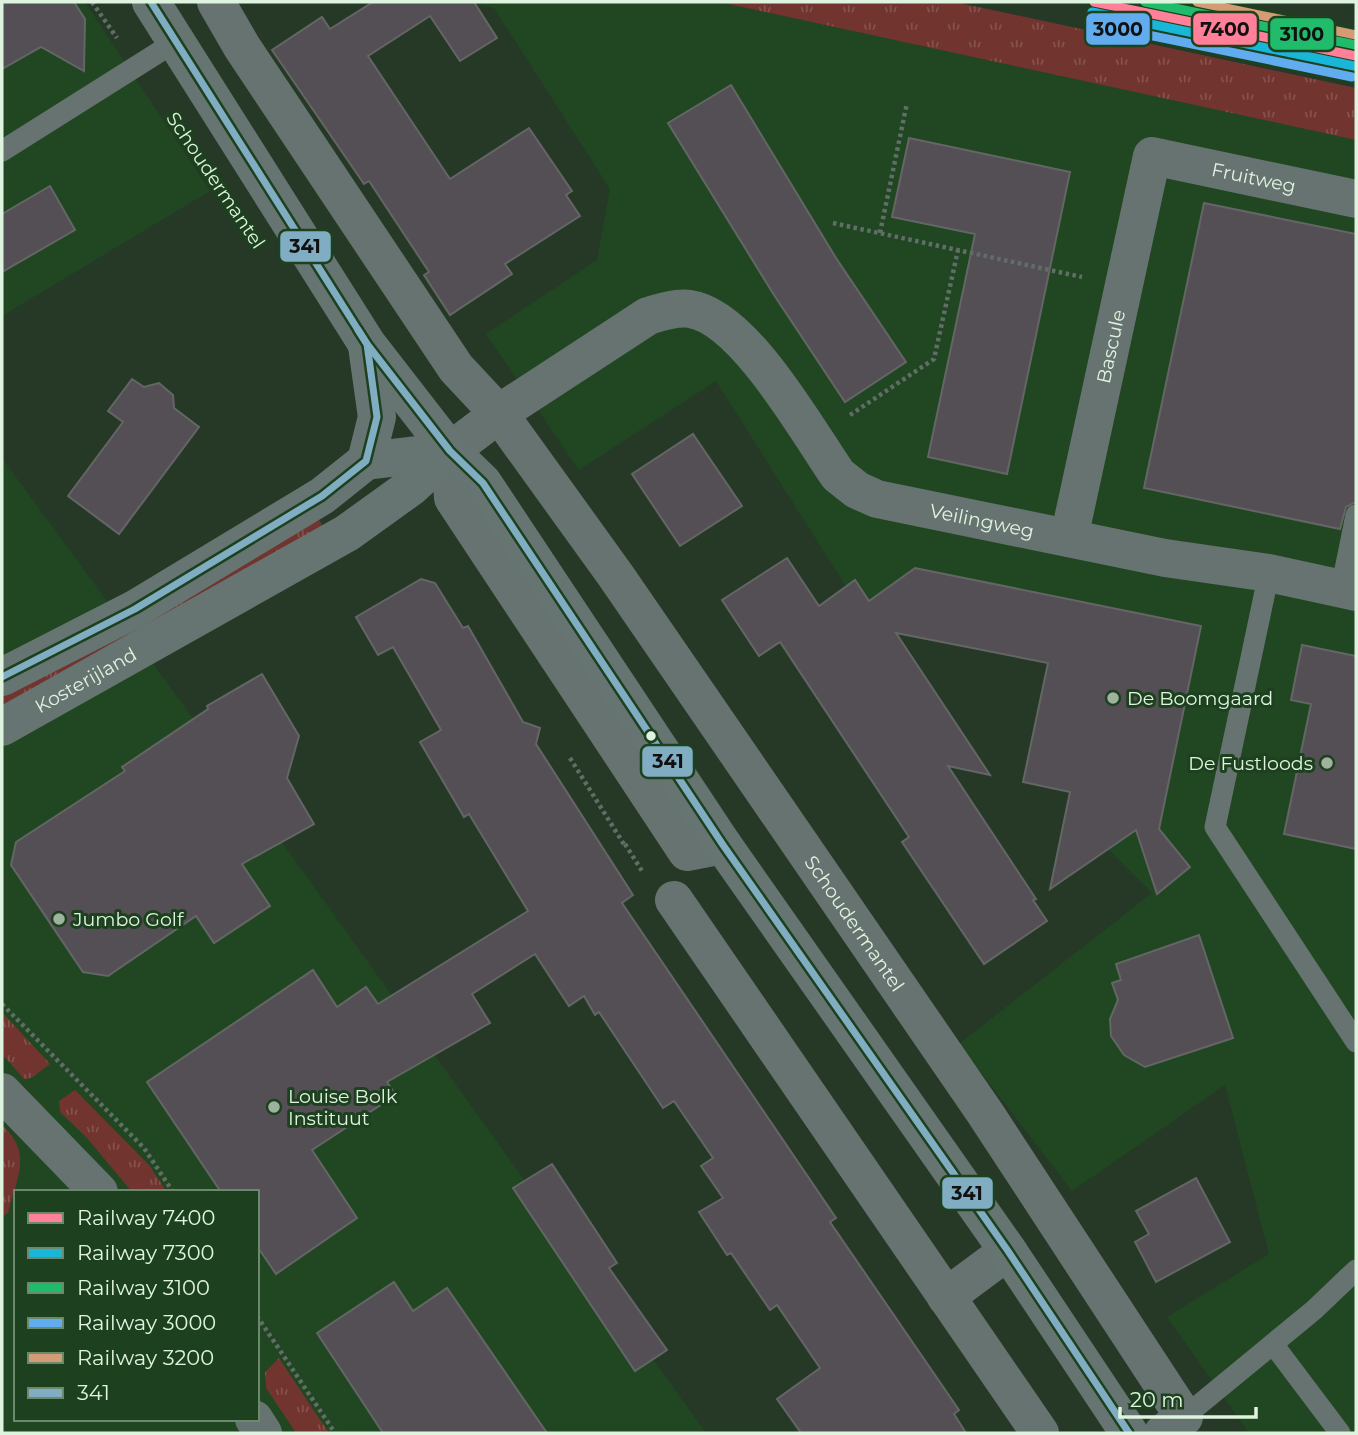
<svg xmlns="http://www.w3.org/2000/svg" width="1358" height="1435" viewBox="0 0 1358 1435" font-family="Montserrat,sans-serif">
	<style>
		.built { fill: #204722; fill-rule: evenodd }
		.grass { fill: url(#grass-tufts) }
		.building { fill: #544f55; stroke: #646665; stroke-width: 2 }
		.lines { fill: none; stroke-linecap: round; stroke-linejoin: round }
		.path { stroke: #616e67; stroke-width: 4.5; stroke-dasharray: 3.5 3.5; stroke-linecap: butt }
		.lane { stroke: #677371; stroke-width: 21 }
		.street { stroke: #677371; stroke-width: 38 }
		.secondary { stroke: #667571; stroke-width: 38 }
		.bus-1-casing { stroke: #1d411f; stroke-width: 12 }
		.bus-1 { stroke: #81adc2; stroke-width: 7 }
		.rail-1-casing { stroke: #1d411f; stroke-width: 14 }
		.rail-2-casing { stroke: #1d411f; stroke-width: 14 }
		.rail-3-casing { stroke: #1d411f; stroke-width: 14 }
		.rail-4-casing { stroke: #1d411f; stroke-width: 14 }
		.rail-5-casing { stroke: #1d411f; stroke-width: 14 }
		.rail-1 { stroke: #ff8098; stroke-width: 9 }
		.rail-2 { stroke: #1ab6d8; stroke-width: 9 }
		.rail-3 { stroke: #20bc6c; stroke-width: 9 }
		.rail-4 { stroke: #60acee; stroke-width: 9 }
		.rail-5 { stroke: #d39c74; stroke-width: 9 }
		.poi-dot { fill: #9eb39e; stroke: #1d411f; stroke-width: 2.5 }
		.bus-dot { fill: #dff4df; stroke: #1d411f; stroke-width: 2.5 }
		.labels { text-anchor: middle; stroke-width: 6; stroke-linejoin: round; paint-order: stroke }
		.street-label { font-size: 19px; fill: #dff4df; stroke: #1d411f }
		.poi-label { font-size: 19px; fill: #dff4df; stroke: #1d411f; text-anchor: start }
		.line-badge { stroke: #1d411f; stroke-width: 2.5 }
		.pale-badge-label { font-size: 19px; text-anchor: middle; font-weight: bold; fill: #111 }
	</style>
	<defs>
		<pattern id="grass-tufts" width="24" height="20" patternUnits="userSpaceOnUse" patternTransform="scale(1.75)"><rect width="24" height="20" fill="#71342f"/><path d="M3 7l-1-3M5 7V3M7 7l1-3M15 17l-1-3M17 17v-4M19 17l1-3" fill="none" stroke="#85524d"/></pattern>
	</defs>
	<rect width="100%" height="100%" fill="#253926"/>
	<g class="built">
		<path d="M 2,2 L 85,2 L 210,191 L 2,316 Z"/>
		<path d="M 467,2 L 719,2 L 1356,140 L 1356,1433 L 1249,1433 L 1167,1317 L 1269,1254 L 1225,1085 L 1072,1191 L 959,1044 L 1152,893 L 1067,808 L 1070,792 L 1023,782 L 1048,663 L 871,626 L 716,381 L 579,470 L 486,334 L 597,260 L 610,189 L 494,8 Z"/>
		<path d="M 2,458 L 192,717 L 706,1433 L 2,1433 ZM 16,1192 L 257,1192 L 257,1419 L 16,1419 Z"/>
	</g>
	<g class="grass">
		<path d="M 719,2 L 955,2 L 1356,88 L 1356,140 Z"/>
		<path d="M 318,518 L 325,530 L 2,715 L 2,693 Z"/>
		<path d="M 2,1012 L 50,1064 L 31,1078 L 24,1079 L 2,1054 Z"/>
		<path d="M 75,1090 L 149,1165 L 167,1192 L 132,1192 L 87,1138 L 60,1112 L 59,1101 Z"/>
		<path d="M 2,1125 C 33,1153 17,1177 8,1213 L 2,1217 Z"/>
		<path d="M 279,1358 L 329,1433 L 296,1433 L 266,1388 L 265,1372 Z"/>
	</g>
	<g class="building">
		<path d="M 2,2 L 74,2 L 85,19 L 84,71 L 41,47 L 2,69 Z"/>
		<path d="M 373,2 L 474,2 L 497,38 L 460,61 L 430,16 L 368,56 L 450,179 L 529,128 L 572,191 L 566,195 L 580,216 L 505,264 L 512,274 L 450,315 L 424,275 L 429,272 L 369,181 L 364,184 L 272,50 L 322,17 L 330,29 Z"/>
		<path d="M 731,85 L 836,258 L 906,362 L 845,402 L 774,295 L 668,123 Z"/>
		<path d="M 909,138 L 1070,172 L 1007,474 L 928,457 L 975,234 L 892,217 Z"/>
		<path d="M 50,186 L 75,230 L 2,272 L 2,214 Z"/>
		<path d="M 1204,203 L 1356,234 L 1356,502 L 1346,507 L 1340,529 L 1144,488 Z"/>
		<path d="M 132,379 L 144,387 L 159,383 L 173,395 L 174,408 L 199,427 L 119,534 L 68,496 L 123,422 L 108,411 Z"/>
		<path d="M 693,434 L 742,506 L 680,546 L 632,474 Z"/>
		<path d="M 787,558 L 819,606 L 855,580 L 869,601 L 915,568 L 1201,626 L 1159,829 L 1190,867 L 1157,894 L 1136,830 L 1050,889 L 1070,792 L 1023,782 L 1048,663 L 896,633 L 990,775 L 948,766 L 1036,899 L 1033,900 L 1047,921 L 984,964 L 902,842 L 909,837 L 780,642 L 759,656 L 722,600 Z"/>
		<path d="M 421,579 L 435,583 L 463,628 L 468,626 L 523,722 L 540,728 L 536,744 L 633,895 L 622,903 L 836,1218 L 830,1222 L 959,1410 L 954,1414 L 966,1433 L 801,1433 L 777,1399 L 820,1368 L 777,1305 L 770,1310 L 731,1253 L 727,1255 L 699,1212 L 723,1198 L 701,1166 L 713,1158 L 674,1101 L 663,1108 L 599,1012 L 595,1015 L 584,996 L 569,1006 L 535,954 L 472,994 L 490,1023 L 387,1082 L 396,1095 L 312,1150 L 357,1218 L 276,1274 L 257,1246 L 257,1192 L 221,1192 L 147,1082 L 313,970 L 337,1007 L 366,987 L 378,1004 L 528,911 L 469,814 L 464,817 L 420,742 L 441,730 L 393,647 L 378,655 L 356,617 Z"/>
		<path d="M 1302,645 L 1356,656 L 1356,849 L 1284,834 L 1311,704 L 1291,700 Z"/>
		<path d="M 262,674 L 299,736 L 287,778 L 314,824 L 242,864 L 270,906 L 214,943 L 196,916 L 108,976 L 83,972 L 11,865 L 16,842 L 125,771 L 122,767 L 208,709 L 207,706 Z"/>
		<path d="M 1199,935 L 1233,1038 L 1145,1067 L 1124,1055 L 1111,1036 L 1110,1019 L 1118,1000 L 1112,983 L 1121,980 L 1116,964 Z"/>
		<path d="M 552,1164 L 617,1263 L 609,1268 L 667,1350 L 635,1371 L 513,1188 Z"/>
		<path d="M 1196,1178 L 1230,1242 L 1156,1282 L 1135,1242 L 1149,1234 L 1136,1211 Z"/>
		<path d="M 394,1282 L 413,1311 L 447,1288 L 547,1433 L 383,1433 L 317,1333 Z"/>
	</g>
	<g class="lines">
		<g class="path">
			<path d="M 92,2 L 117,38"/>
			<path d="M 833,223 L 1082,277"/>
			<path d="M 880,233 L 907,103"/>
			<path d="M 850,415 L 934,359 L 958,250"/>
			<path d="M 570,758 L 625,846"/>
			<path d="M 625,844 L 642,871"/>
			<path d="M 2,1004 L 144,1148 L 173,1192"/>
			<path d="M 257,1316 L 335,1433"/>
		</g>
		<g class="lane">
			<path d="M 2,151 L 175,42"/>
			<path d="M 1269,573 L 1215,827 L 1356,1042"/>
			<path d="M 1341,589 L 1356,515"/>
			<path d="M 1273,1344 L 1340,1433"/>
			<path d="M 1184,1417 L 1314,1310 L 1356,1270"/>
		</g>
		<g class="street">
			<path id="s1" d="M 216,2 L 242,47 L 456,368 L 500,415 L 616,576 L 985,1113 L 1184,1417 L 1163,1433"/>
			<path id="s2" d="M 1069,538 L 1152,156 L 1356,199"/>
			<path id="s3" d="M 723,845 L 687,852 L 453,498 L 450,451 L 507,408 L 648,316 C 661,312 676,307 690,309 C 744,317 807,430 838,475 L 857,490 L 877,499 L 1165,558 L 1269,573 L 1356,592"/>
			<path d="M 674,900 L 1040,1433"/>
			<path d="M 2,1092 L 99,1192"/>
			<path d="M 946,1297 L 1008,1251"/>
			<path d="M 254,1419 L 263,1433"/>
		</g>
		<g class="secondary">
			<path d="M 151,2 L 367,344 L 450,451 L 483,483 L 723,845 L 1008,1251 L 1129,1433"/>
			<path d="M 366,461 L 450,451"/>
			<path d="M 2,677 L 135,609 L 322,496 L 366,461 L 377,417 L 367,346"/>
			<path id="s4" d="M 2,727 L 347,533 L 411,487 L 450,451"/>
		</g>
		<defs>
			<g id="bus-1">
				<path d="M 151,2 L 367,344 L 450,451 L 483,483 L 723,845 L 1008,1251 L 1129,1433"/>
				<path d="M 2,677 L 135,609 L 322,496 L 366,461 L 377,417 L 367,344 L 358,330"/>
			</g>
		</defs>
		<use href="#bus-1" class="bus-1-casing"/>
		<use href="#bus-1" class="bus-1"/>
		<defs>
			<path id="rail-1" d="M 1094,2 L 1356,56"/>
			<path id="rail-2" d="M 1092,12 L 1354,66"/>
			<path id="rail-3" d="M 1145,2 L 1356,45"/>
			<path id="rail-4" d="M 1090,23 L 1352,77"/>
			<path id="rail-5" d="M 1197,2 L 1356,35"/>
		</defs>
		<use href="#rail-1" class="rail-1-casing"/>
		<use href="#rail-2" class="rail-2-casing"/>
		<use href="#rail-3" class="rail-3-casing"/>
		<use href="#rail-4" class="rail-4-casing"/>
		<use href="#rail-5" class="rail-5-casing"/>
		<use href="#rail-1" class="rail-1"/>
		<use href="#rail-2" class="rail-2"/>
		<use href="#rail-3" class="rail-3"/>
		<use href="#rail-4" class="rail-4"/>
		<use href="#rail-5" class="rail-5"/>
	</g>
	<g class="poi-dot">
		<circle cx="1113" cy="698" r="7"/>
		<circle cx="1327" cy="763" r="7"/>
		<circle cx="59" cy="919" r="7"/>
		<circle cx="274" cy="1107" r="7"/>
	</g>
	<circle class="bus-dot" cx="651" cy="736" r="6"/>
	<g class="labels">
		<g class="street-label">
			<text dy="7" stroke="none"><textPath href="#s2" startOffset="495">Fruitweg</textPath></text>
			<text transform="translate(216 180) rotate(56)" y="7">Schoudermantel</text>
			<text dy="7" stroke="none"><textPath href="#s2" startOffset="196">Bascule</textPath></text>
			<text dy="7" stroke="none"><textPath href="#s3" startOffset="1171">Veilingweg</textPath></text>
			<text dy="7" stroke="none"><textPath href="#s4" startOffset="96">Kosterijland</textPath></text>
			<text dy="7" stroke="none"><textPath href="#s1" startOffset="1122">Schoudermantel</textPath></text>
		</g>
		<g class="poi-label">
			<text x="1127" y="705">De Boomgaard</text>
			<text x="1313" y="770" text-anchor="end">De Fustloods</text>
			<text x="73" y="926">Jumbo Golf</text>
			<text x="288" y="1103">Louise Bolk<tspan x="288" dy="22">Instituut</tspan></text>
		</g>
	</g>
	<g class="line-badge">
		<rect x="1085" y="12" width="66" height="34" rx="7" fill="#60acee"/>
		<rect x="1192" y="12" width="66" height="34" rx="7" fill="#ff8098"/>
		<rect x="1269" y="17" width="66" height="34" rx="7" fill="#20bc6c"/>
		<rect x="279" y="230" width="53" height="33" rx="7" fill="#81adc2"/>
		<rect x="641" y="745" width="53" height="33" rx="7" fill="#81adc2"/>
		<rect x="941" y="1176" width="53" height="34" rx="7" fill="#81adc2"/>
	</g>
	<g class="pale-badge-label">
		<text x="1118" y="36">3000</text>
		<text x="1225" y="36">7400</text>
		<text x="1302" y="41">3100</text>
		<text x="305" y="253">341</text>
		<text x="668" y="768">341</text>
		<text x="967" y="1200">341</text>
	</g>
	<rect width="1358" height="1435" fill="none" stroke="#dff4df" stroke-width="7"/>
	<rect x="14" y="1190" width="245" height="231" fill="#1d411f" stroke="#6b896c" stroke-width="2"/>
	<rect x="28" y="1213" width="35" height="10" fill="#ff8098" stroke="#6b896c" stroke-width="2"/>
	<text x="77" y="1225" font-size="21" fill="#dff4df">Railway 7400</text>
	<rect x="28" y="1248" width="35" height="10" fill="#1ab6d8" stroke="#6b896c" stroke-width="2"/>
	<text x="77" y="1260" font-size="21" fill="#dff4df">Railway 7300</text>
	<rect x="28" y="1283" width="35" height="10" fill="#20bc6c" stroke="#6b896c" stroke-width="2"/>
	<text x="77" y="1295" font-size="21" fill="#dff4df">Railway 3100</text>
	<rect x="28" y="1318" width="35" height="10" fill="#60acee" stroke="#6b896c" stroke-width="2"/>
	<text x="77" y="1330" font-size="21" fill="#dff4df">Railway 3000</text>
	<rect x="28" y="1353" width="35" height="10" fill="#d39c74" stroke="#6b896c" stroke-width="2"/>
	<text x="77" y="1365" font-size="21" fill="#dff4df">Railway 3200</text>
	<rect x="28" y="1388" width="35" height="10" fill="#81adc2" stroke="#6b896c" stroke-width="2"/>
	<text x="77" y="1400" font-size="21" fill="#dff4df">341</text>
	<path d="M1120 1407v10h136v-10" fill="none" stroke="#dff4df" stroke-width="3.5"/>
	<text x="1130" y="1407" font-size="21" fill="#dff4df" stroke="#1d411f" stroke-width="5" paint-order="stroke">20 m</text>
</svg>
